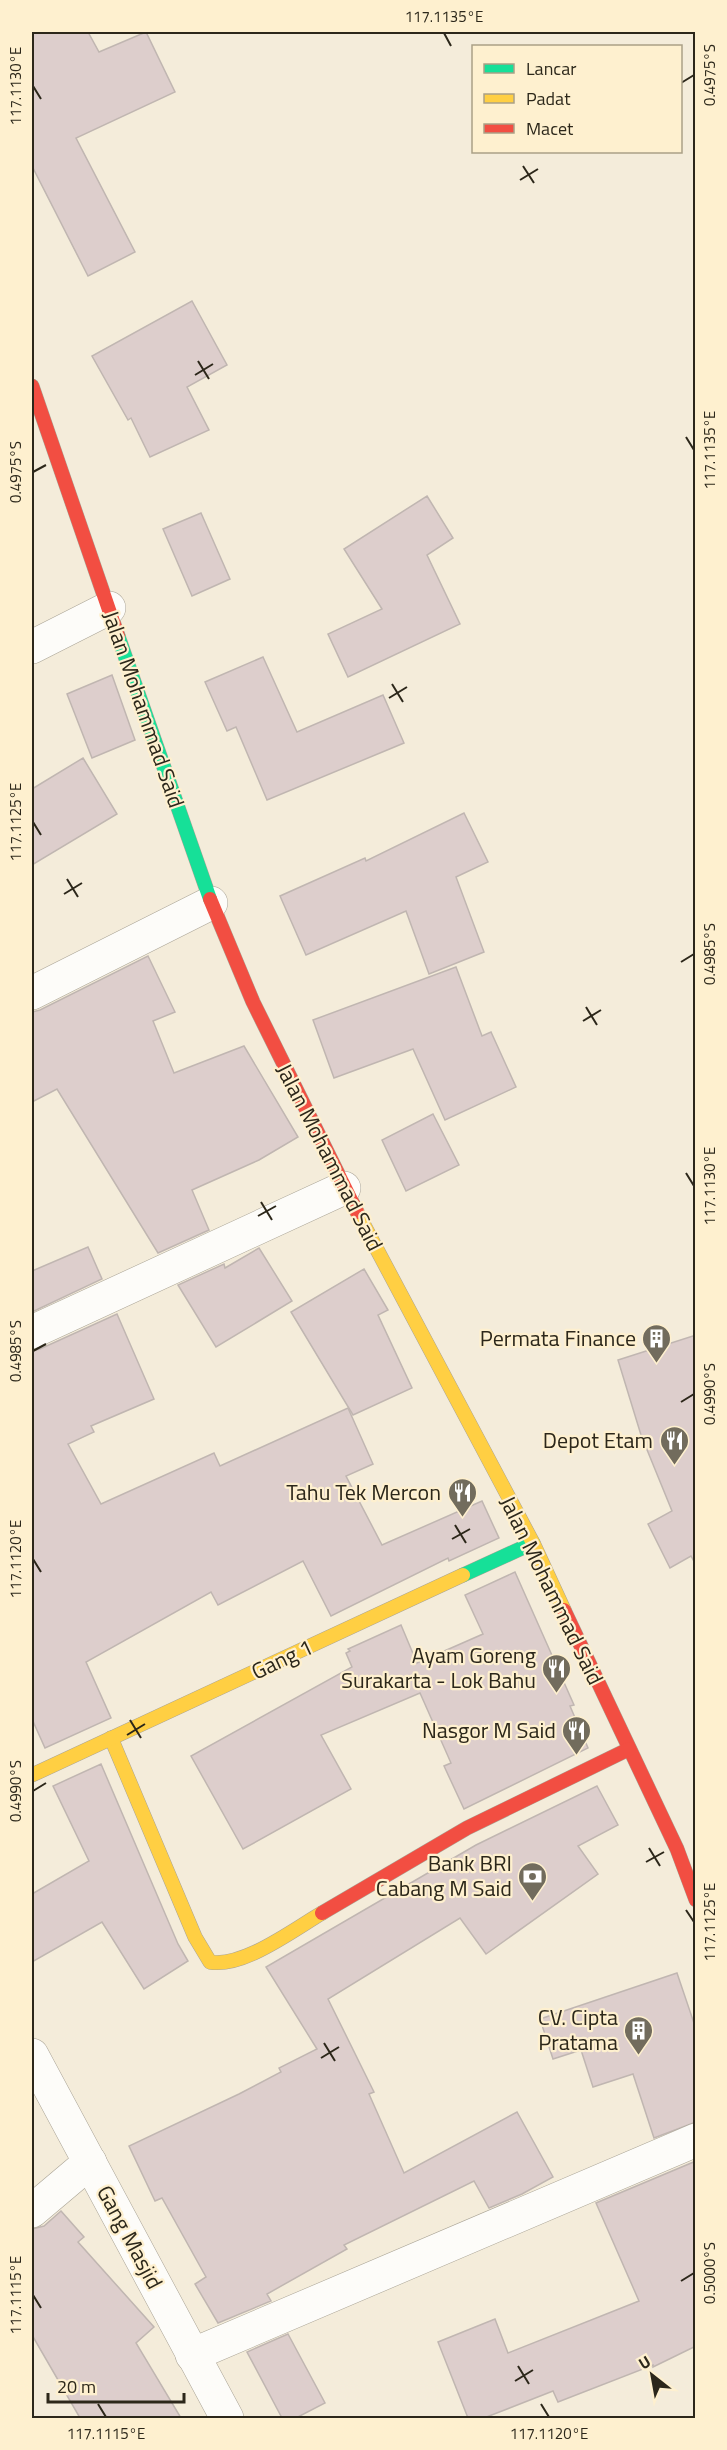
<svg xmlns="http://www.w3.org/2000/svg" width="727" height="2450" viewBox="0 0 727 2450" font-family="'Titillium Web',sans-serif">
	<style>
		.building { fill: #ddcecc; stroke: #c0b6b1; stroke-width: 1.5 }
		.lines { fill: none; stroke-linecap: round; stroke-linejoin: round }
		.street-casing { stroke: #aaa496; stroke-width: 34 }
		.fast-casing { stroke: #aaa496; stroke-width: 15 }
		.slow-casing { stroke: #aaa496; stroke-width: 15 }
		.jam-casing { stroke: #aaa496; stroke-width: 15 }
		.street { stroke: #fdfcf9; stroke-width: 33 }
		.fast { stroke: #16e098; stroke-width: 14 }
		.slow { stroke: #ffcf43; stroke-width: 14 }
		.jam { stroke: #f24e42; stroke-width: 14 }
		.ticks { fill: none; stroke: #2c271a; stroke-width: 2 }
		.labels { text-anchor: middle; stroke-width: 4.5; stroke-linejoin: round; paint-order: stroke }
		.street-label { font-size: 22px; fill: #2c271a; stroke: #fef0cf }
		.poi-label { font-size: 22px; fill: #2c271a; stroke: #fef0cf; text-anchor: end }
		.neatline { fill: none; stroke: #2c271a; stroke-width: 2 }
		.ticks-label { font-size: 15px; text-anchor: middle; fill: #2c271a }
	</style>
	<rect width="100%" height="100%" fill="#f4ecda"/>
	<g class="building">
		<path d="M 32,32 L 88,32 L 99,52 L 146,32 L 175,92 L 76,138 L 135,252 L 88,276 L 32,166 Z"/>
		<path d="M 192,301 L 227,365 L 187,387 L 209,430 L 150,457 L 131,418 L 128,420 L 92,356 Z"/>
		<path d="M 427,496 L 453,538 L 427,555 L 460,624 L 348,677 L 328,634 L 382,609 L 344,549 Z"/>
		<path d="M 201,513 L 230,579 L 192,596 L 163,529 Z"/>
		<path d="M 263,657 L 297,732 L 383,695 L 404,743 L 267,800 L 236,727 L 227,731 L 205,682 Z"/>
		<path d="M 112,675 L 135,740 L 92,758 L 67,694 Z"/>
		<path d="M 83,758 L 117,814 L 32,865 L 32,789 Z"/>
		<path d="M 464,813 L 488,862 L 456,877 L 484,952 L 429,974 L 406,911 L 306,955 L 280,896 L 365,858 L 366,861 Z"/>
		<path d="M 148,956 L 175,1012 L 153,1021 L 174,1073 L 244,1046 L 298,1137 L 259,1160 L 192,1190 L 209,1230 L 158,1253 L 57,1089 L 32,1102 L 32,1012 L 40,1010 Z"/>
		<path d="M 456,967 L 482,1036 L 491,1032 L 516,1087 L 445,1120 L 413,1049 L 334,1078 L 313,1020 Z"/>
		<path d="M 433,1114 L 459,1165 L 406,1191 L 382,1140 Z"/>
		<path d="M 88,1247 L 102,1279 L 32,1312 L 32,1271 Z"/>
		<path d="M 259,1248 L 292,1301 L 216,1347 L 178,1285 L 224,1264 L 225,1268 Z"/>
		<path d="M 364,1269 L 388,1310 L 378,1315 L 412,1388 L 353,1415 L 291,1312 Z"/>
		<path d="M 117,1314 L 154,1399 L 91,1426 L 94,1432 L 68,1444 L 101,1504 L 214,1453 L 220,1466 L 348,1408 L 373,1464 L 346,1476 L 382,1545 L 482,1501 L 499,1538 L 449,1561 L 448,1558 L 331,1616 L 303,1561 L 218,1605 L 211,1592 L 86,1662 L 111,1718 L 45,1748 L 32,1719 L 32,1351 L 40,1349 Z"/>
		<path d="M 696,1335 L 696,1565 L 691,1556 L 670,1568 L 648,1524 L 672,1511 L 641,1435 L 618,1360 Z"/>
		<path d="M 515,1572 L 574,1705 L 570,1706 L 588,1748 L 464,1809 L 444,1766 L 451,1763 L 420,1693 L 321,1735 L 351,1789 L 243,1849 L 191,1756 L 352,1667 L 346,1653 L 350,1651 L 348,1649 L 401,1625 L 417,1663 L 483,1634 L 465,1595 Z"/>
		<path d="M 101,1764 L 178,1944 L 188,1961 L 144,1989 L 102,1922 L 32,1962 L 32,1894 L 89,1861 L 53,1786 Z"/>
		<path d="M 597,1786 L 618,1825 L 578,1846 L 598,1874 L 486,1954 L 460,1918 L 328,1999 L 374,2092 L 369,2094 L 404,2173 L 517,2112 L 553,2177 L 522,2194 L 489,2208 L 474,2181 L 344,2245 L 347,2249 L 267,2294 L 271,2301 L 218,2323 L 195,2284 L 206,2277 L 162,2198 L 155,2201 L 129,2146 L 239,2094 L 281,2072 L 279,2068 L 317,2049 L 266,1967 L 476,1845 Z"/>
		<path d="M 677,1973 L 696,2029 L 696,2122 L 654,2138 L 633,2074 L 593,2087 L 581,2050 L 553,2059 L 540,2019 Z"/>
		<path d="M 696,2161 L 696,2346 L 653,2367 L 653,2365 L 558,2402 L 553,2391 L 484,2418 L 468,2418 L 438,2342 L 495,2319 L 508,2353 L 639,2301 L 596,2203 Z"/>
		<path d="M 61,2211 L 84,2237 L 78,2242 L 154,2327 L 136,2343 L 181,2418 L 80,2418 L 32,2335 L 32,2229 L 44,2226 Z"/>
		<path d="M 288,2334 L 325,2403 L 296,2418 L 282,2418 L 247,2352 Z"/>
	</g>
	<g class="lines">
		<defs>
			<g id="street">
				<path d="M 32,647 L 109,608"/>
				<path d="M 32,993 L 211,903"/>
				<path d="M 32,1332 L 344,1188"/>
				<path d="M 32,2055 L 227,2418"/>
				<path d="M 32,2211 L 90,2162"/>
				<path d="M 192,2355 L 696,2140"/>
			</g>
			<g id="fast">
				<path d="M 118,636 L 210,899"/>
				<path d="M 463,1575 L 533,1543"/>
			</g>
			<g id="slow">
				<path d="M 357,1212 L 533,1543 L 564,1610"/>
				<path d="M 111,1738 L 195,1937 L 210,1962 C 243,1968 293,1930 322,1913"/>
				<path d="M 32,1775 L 463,1575"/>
			</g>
			<g id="jam">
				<path d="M 32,386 L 118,636"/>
				<path d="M 210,899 L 253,1002 L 357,1212"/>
				<path d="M 564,1610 L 677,1849 L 696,1900"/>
				<path d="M 322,1913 L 467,1828 L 629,1749"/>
			</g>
		</defs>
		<use href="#street" class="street-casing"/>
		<use href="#fast" class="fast-casing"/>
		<use href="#slow" class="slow-casing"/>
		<use href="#jam" class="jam-casing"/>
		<use href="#street" class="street"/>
		<use href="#fast" class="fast"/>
		<use href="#slow" class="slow"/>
		<use href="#jam" class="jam"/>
	</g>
	<path class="ticks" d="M 444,33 L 451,46M 681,83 L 694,75M 33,86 L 41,99M 523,166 L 534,183M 520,180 L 538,169M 198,361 L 209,379M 195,375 L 213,364M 686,437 L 694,450M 33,472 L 46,465M 392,684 L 403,702M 389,698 L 407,687M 33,822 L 41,835M 67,879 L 78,897M 64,894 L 82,883M 681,962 L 694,954M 586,1007 L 597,1025M 583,1021 L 601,1010M 686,1173 L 694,1186M 261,1202 L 272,1220M 258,1216 L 276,1206M 33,1351 L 46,1344M 681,1402 L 694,1394M 455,1525 L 466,1543M 452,1539 L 470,1529M 33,1559 L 41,1572M 130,1720 L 141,1738M 127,1735 L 145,1724M 33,1791 L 46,1783M 649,1848 L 660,1866M 646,1862 L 664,1852M 686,1910 L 694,1922M 324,2043 L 335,2061M 321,2058 L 339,2047M 681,2281 L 694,2273M 33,2295 L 41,2308M 518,2366 L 529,2384M 515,2381 L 533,2370M 98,2404 L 106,2417M 541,2404 L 549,2417"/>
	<defs>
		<symbol id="building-pin" viewBox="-11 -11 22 30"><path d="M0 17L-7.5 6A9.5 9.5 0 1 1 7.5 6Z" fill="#726c5d" stroke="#fef0cf"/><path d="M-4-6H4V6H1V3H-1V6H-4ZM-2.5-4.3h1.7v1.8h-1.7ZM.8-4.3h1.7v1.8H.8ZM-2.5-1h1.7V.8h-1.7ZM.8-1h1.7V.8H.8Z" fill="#fff"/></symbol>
		<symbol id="restaurant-pin" viewBox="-11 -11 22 30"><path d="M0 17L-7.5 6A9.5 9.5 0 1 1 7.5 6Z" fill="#726c5d" stroke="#fef0cf"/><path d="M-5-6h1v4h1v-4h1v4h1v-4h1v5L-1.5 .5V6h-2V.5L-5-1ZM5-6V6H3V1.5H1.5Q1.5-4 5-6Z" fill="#fff"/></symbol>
		<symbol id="bank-pin" viewBox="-11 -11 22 30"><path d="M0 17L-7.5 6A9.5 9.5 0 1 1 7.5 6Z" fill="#726c5d" stroke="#fef0cf"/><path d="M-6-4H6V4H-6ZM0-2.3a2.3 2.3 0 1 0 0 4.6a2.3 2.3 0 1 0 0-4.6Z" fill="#fff"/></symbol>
	</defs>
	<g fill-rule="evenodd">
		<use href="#building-pin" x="640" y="1322" width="33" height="45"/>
		<use href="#restaurant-pin" x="658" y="1424" width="33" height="45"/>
		<use href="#restaurant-pin" x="446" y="1476" width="33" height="45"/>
		<use href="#restaurant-pin" x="540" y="1652" width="33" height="45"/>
		<use href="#restaurant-pin" x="560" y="1714" width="33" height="45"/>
		<use href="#bank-pin" x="516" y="1860" width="33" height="45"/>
		<use href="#building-pin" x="622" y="2014" width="33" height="45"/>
	</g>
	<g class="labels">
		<g class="street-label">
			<text transform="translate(144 709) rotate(71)" y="8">Jalan Mohammad Said</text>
			<text transform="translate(330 1157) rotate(63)" y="8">Jalan Mohammad Said</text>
			<text transform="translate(552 1590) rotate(64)" y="8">Jalan Mohammad Said</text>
			<text transform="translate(282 1659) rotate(-25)" y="8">Gang 1</text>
			<text transform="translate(130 2237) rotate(62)" y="8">Gang Masjid</text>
		</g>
		<g class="poi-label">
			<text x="636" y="1346">Permata Finance</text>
			<text x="653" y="1448">Depot Etam</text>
			<text x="441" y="1500">Tahu Tek Mercon</text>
			<text x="536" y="1663">Ayam Goreng<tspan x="536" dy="25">Surakarta - Lok Bahu</tspan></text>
			<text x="556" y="1738">Nasgor M Said</text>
			<text x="512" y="1871">Bank BRI<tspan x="512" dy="25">Cabang M Said</tspan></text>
			<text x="618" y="2025">CV. Cipta<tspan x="618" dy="25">Pratama</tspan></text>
		</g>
	</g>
	<rect width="727" height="2450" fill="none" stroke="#fef0cf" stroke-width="66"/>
	<rect x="472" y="45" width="210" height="108" fill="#fef0cf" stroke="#aaa087" stroke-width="1.5"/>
	<rect x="484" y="64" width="30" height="9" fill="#16e098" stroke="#aaa087" stroke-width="1.5"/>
	<text x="526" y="75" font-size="18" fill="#2c271a">Lancar</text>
	<rect x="484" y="94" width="30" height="9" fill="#ffcf43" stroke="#aaa087" stroke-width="1.5"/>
	<text x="526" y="105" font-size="18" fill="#2c271a">Padat</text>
	<rect x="484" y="124" width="30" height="9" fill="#f24e42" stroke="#aaa087" stroke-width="1.5"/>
	<text x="526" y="135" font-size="18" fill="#2c271a">Macet</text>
	<g transform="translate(652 2375) rotate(329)" stroke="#fef0cf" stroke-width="4.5" paint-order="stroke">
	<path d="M0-4.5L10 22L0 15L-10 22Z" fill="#2c271a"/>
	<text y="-9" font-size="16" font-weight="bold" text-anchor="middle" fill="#2c271a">U</text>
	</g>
	<path d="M48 2393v9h136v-9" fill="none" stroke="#2c271a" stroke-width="3"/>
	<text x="57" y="2393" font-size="18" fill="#2c271a" stroke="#fef0cf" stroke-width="4.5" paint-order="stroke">20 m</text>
	<rect x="33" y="33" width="661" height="2384" class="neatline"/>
	<g class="ticks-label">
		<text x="444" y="22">117.1135°E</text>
		<text transform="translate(710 75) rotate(-90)" y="5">0.4975°S</text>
		<text transform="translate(16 86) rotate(-90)" y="5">117.1130°E</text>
		<text transform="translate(710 450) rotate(-90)" y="5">117.1135°E</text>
		<text transform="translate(16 472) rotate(-90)" y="5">0.4975°S</text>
		<text transform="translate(16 822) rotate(-90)" y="5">117.1125°E</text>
		<text transform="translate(710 954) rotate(-90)" y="5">0.4985°S</text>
		<text transform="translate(710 1186) rotate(-90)" y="5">117.1130°E</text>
		<text transform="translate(16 1351) rotate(-90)" y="5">0.4985°S</text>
		<text transform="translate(710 1394) rotate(-90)" y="5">0.4990°S</text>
		<text transform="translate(16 1559) rotate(-90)" y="5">117.1120°E</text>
		<text transform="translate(16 1791) rotate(-90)" y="5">0.4990°S</text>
		<text transform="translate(710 1922) rotate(-90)" y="5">117.1125°E</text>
		<text transform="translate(710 2273) rotate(-90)" y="5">0.5000°S</text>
		<text transform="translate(16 2295) rotate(-90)" y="5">117.1115°E</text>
		<text x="106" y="2439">117.1115°E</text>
		<text x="549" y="2439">117.1120°E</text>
	</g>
</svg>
